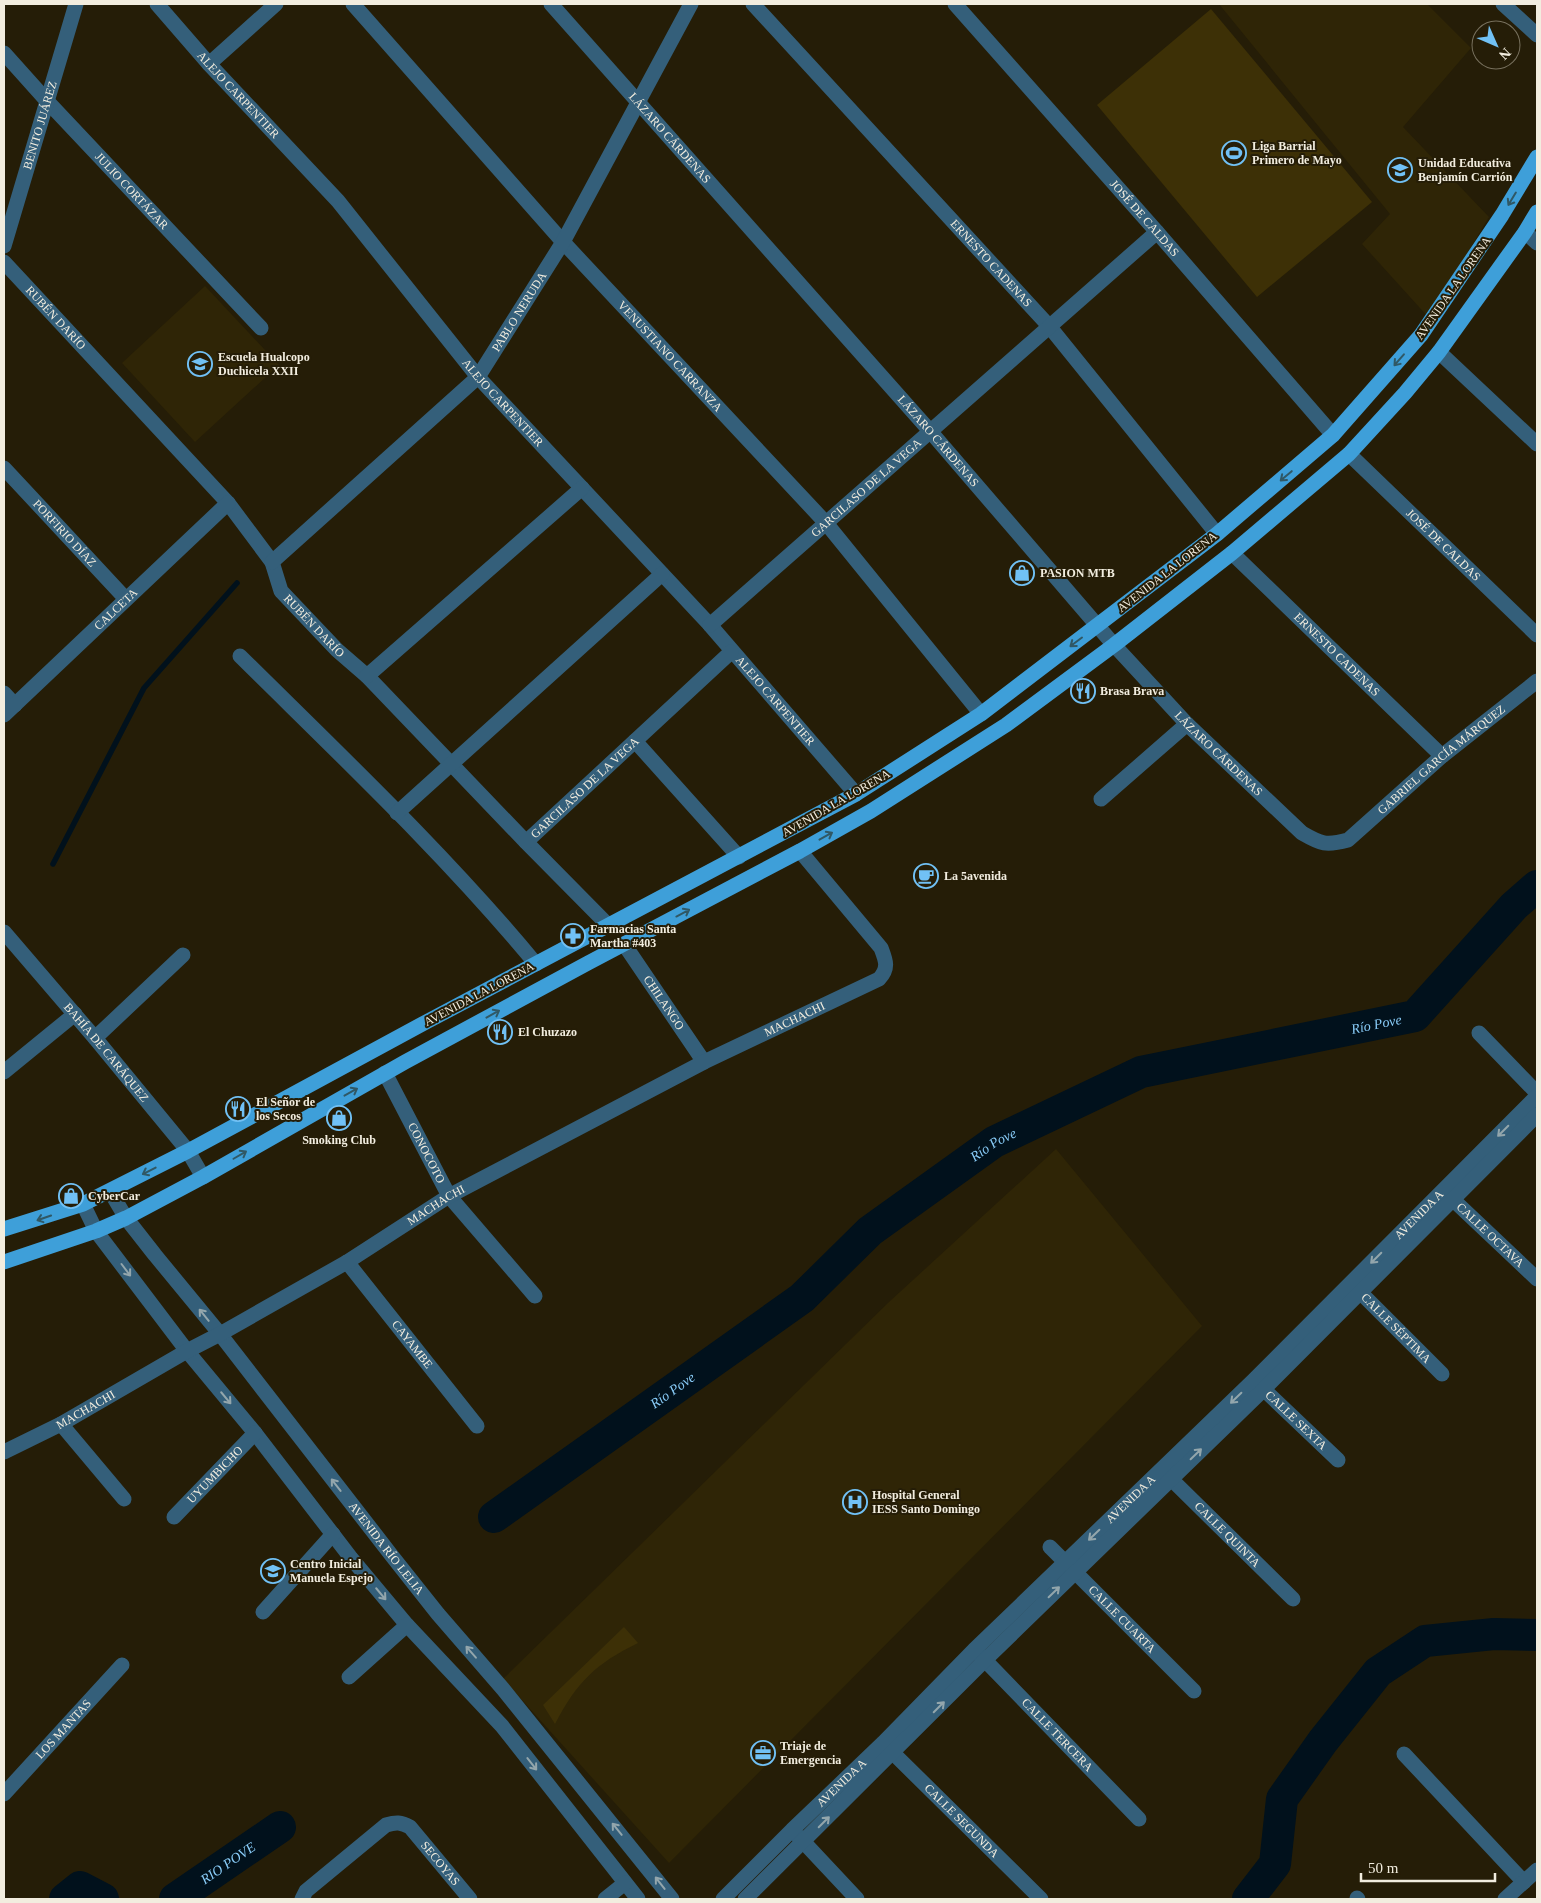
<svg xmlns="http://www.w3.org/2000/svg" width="1541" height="1903" viewBox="0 0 1541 1903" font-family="Georgia,serif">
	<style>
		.built { fill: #2f2506 }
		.green { fill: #3d3006 }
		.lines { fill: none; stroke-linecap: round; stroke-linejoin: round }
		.stream { stroke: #01111c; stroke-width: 5.5 }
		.river { stroke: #01111c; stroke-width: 32 }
		.minor { stroke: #345f7a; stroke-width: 15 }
		.major { stroke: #3e9fd9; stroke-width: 15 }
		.oneway { stroke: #305865 }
		.oneway2 { stroke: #93a6ac }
		.labels { text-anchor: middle; stroke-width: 4; stroke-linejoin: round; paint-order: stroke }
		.street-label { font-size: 12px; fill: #f2eddf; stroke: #251d07 }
		.poi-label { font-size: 12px; font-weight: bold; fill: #f2eddf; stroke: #251d07; text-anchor: start }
		.water-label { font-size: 14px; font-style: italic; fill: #89ccf8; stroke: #251d07 }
	</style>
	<rect width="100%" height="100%" fill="#251d07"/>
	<g class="built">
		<path d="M 1219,4 L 1427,4 L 1471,48 L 1403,127 L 1489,217 L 1429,318 L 1362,244 L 1390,214 Z"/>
		<path d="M 205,286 L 279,365 L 195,442 L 122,363 Z"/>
		<path d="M 1056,1149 L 1202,1326 L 669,1863 L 503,1679 L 889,1302 Z"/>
	</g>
	<g class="green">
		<path d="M 1211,9 L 1372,202 L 1257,297 L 1097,105 Z"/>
		<path d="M 624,1627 L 638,1643 C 595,1664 577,1682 555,1724 L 543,1705 Z"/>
	</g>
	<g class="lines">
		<path class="stream" d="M 53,864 L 144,688 L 237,583"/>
		<g class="river">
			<path id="s1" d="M 494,1517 L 802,1298 L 870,1231 L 994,1142 L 1141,1072 L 1415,1016 L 1514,906 L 1537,886"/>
			<path d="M 65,1899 L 80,1887 L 103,1899"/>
			<path id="s2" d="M 175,1899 L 280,1827"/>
			<path d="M 1248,1899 L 1275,1864 L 1282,1799 L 1323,1741 L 1378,1672 L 1425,1641 L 1494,1634 L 1537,1635"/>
		</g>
		<g class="minor">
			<path id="s3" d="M 157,4 L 209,64 L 338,201 L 478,377 L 710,625 L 856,794"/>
			<path id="s4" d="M 353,4 L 563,242 L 826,523 L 981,714"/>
			<path id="s5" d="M 551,4 L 930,431 L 1114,645 L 1187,724 L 1302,833 C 1321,844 1326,846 1348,840 L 1442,756 L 1537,681"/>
			<path id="s6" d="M 753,4 L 1049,326 L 1217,534"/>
			<path id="s7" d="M 955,4 L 1157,232 L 1333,435"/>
			<path d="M 1503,4 L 1537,35"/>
			<path id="s8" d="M 4,53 L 47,101 L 261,328"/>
			<path d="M 209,64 L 276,4"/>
			<path d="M 1525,232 L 1537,243"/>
			<path id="s9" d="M 4,246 L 76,4"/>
			<path id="s10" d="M 4,262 L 228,503 L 272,562 L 281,591 L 337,650 L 367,676 L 526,842 L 609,926"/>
			<path d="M 1439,352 L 1537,444"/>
			<path id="s11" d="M 1349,454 L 1537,635"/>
			<path id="s12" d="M 4,468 L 125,598"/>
			<path id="s13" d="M 1232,553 L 1442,756"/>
			<path id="s14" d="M 272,562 L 478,377 L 563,242 L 691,4"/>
			<path id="s15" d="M 710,625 L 1157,232"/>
			<path d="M 240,656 C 341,756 445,854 536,964"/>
			<path d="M 367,676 L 582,488"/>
			<path d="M 4,693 L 15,705"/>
			<path id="s16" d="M 4,715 L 228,503"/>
			<path d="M 635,741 L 739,857"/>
			<path d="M 1101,799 L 1187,724"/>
			<path d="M 397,813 L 662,574"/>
			<path id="s17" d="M 526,842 L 731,652"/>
			<path id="s18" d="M 4,932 L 95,1038 L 188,1151 L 203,1177"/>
			<path id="s19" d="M 624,944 L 704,1062"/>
			<path d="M 1479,1033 L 1537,1093"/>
			<path d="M 95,1038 L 183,955"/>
			<path d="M 4,1072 L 75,1014"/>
			<path id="s20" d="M 385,1073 L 449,1196 L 535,1296"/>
			<path id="s21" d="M 110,1191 L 126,1218 L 155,1255 L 220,1334 L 392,1556 L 438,1614 L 503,1689 L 672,1899"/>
			<path id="s22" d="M 1446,1193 L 1537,1279"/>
			<path d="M 83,1204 L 96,1231 L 187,1351 L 255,1433 L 351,1558 L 407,1625 L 502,1726 L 638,1899"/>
			<path id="s23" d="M 347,1262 L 477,1426"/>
			<path id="s24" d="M 1353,1285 L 1442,1374"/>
			<path id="s25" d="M 1257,1383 L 1338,1460"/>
			<path d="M 61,1424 L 124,1499"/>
			<path id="s26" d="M 4,1452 L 61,1424 L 187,1351 L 220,1334 L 347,1262 L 449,1196 L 704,1062 L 879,979 C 889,968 886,961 881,948 L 800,851"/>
			<path id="s27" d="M 1164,1472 L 1293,1599"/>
			<path id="s28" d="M 174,1517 L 255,1433"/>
			<path id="s29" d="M 1050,1547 L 1194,1691"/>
			<path d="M 263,1612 L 333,1534"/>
			<path id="s30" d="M 978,1653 L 1139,1819"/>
			<path d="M 349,1677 L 407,1625"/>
			<path id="s31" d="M 887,1747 L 1041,1899"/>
			<path d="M 1404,1754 L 1524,1882"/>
			<path id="s32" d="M 4,1794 L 122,1665"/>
			<path d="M 798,1836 L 857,1899"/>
			<path d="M 1357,1898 L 1358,1899"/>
			<path id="s33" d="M 302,1899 L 306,1891 L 386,1825 C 396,1822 401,1822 410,1827 L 470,1899"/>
			<path d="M 605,1899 L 625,1883"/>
			<path id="s34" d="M 723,1899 L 792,1830 L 883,1743 L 974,1650 L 1254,1380 L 1537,1096"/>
			<path d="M 745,1899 L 985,1660 L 1264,1389 L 1537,1115"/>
			<path d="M 1505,1899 L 1537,1870"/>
		</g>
		<g class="major">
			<path d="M 4,1229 L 83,1204 L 188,1151 L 428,1021 L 856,794 L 981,714 L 1217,534 L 1333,435 L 1421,335 L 1502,215 L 1537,157"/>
			<path d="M 4,1262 L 96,1231 L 126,1218 L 203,1177 L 405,1062 L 588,963 L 800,851 L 871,811 L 1006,725 L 1114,645 L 1232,553 L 1349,454 L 1405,393 L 1439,352 L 1525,232 L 1537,212"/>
		</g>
	</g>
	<defs><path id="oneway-shaft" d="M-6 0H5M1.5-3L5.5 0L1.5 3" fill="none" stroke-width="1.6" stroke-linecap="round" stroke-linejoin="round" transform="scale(1.25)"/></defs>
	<g class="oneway">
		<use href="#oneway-shaft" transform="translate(1512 199) rotate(121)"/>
		<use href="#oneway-shaft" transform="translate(1399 360) rotate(131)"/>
		<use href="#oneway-shaft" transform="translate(1286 476) rotate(140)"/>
		<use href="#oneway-shaft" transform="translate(1076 642) rotate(143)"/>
		<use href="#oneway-shaft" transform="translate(826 836) rotate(-29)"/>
		<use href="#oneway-shaft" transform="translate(683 913) rotate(-28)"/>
		<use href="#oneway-shaft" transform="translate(493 1014) rotate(-29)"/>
		<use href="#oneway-shaft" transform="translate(351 1092) rotate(-29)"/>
		<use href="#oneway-shaft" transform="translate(240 1155) rotate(-30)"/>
		<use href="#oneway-shaft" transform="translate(149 1171) rotate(153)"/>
		<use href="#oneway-shaft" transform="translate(44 1218) rotate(161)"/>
	</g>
	<g class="oneway2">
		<use href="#oneway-shaft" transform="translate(1503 1131) rotate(135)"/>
		<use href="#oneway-shaft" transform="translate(1376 1258) rotate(135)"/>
		<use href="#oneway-shaft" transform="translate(126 1270) rotate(53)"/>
		<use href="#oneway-shaft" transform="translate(204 1315) rotate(-129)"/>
		<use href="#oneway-shaft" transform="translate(226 1398) rotate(50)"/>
		<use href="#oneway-shaft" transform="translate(1236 1398) rotate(136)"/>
		<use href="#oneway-shaft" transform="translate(1196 1454) rotate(-44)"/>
		<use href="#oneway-shaft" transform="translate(336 1485) rotate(-128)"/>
		<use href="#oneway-shaft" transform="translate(1094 1535) rotate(136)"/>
		<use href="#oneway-shaft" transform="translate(1054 1592) rotate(-44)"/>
		<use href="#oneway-shaft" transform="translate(381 1594) rotate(50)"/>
		<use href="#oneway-shaft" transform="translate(471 1652) rotate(-131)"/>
		<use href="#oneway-shaft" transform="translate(939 1707) rotate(-45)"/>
		<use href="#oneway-shaft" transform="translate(532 1764) rotate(52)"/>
		<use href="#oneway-shaft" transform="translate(824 1822) rotate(-45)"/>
		<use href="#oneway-shaft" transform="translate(617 1829) rotate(-129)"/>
		<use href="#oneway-shaft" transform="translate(660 1883) rotate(-128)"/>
	</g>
	<defs>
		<symbol id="stadium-ring" viewBox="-11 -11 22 22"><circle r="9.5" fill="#251d07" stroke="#71c1f5" stroke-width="1.5"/><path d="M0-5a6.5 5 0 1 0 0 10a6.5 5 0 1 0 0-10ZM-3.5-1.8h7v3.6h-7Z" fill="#71c1f5"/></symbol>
		<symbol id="school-ring" viewBox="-11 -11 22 22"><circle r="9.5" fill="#251d07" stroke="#71c1f5" stroke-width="1.5"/><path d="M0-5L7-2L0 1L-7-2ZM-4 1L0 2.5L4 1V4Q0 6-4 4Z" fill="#71c1f5"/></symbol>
		<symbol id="shop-ring" viewBox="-11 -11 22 22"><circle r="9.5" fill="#251d07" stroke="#71c1f5" stroke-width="1.5"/><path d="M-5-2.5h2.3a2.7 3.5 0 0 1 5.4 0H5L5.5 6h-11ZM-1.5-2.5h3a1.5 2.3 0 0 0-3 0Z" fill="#71c1f5"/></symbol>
		<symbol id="restaurant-ring" viewBox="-11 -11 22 22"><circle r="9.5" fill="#251d07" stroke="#71c1f5" stroke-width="1.5"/><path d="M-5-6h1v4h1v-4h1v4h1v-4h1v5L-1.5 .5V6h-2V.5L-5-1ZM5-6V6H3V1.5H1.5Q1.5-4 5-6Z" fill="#71c1f5"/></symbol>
		<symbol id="cafe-ring" viewBox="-11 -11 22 22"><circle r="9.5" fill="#251d07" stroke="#71c1f5" stroke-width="1.5"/><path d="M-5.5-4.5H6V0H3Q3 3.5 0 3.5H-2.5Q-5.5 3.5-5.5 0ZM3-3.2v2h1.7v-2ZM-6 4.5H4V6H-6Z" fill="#71c1f5"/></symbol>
		<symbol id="pharmacy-ring" viewBox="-11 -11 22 22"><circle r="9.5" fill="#251d07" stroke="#71c1f5" stroke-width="1.5"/><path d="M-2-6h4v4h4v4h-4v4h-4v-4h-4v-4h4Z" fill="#71c1f5"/></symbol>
		<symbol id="hospital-ring" viewBox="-11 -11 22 22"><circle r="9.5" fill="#251d07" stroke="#71c1f5" stroke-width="1.5"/><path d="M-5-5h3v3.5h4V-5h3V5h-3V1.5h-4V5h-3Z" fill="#71c1f5"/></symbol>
		<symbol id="office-ring" viewBox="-11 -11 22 22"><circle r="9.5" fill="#251d07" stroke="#71c1f5" stroke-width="1.5"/><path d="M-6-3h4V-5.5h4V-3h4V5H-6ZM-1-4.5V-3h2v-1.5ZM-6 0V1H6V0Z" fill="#71c1f5"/></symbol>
	</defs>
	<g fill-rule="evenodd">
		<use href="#stadium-ring" x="1220" y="139" width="28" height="28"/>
		<use href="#school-ring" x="1386" y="156" width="28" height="28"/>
		<use href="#school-ring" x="186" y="350" width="28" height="28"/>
		<use href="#shop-ring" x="1008" y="559" width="28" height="28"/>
		<use href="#restaurant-ring" x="1069" y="677" width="28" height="28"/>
		<use href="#cafe-ring" x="912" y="862" width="28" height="28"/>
		<use href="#pharmacy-ring" x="559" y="922" width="28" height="28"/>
		<use href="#restaurant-ring" x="486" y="1018" width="28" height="28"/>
		<use href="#restaurant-ring" x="224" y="1095" width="28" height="28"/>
		<use href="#shop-ring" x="325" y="1104" width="28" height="28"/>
		<use href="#shop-ring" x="57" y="1182" width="28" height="28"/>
		<use href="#hospital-ring" x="841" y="1488" width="28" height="28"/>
		<use href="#school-ring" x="259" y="1557" width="28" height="28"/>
		<use href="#office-ring" x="749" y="1739" width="28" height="28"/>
	</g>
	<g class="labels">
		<g class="street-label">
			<text dy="4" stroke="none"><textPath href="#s3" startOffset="122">ALEJO CARPENTIER</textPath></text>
			<text dy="4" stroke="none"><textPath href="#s9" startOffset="126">BENITO JUÁREZ</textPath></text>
			<text dy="4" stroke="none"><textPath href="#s5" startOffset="179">LÁZARO CÁRDENAS</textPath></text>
			<text dy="4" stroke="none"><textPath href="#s8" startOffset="188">JULIO CORTÁZAR</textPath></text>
			<text dy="4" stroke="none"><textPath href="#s7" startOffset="286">JOSÉ DE CALDAS</textPath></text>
			<text dy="4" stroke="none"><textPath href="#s6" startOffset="352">ERNESTO CADENAS</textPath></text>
			<text transform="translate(1453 288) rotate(-55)" y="4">AVENIDA LA LORENA</text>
			<text dy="4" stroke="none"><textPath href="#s14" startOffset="354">PABLO NERUDA</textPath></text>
			<text dy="4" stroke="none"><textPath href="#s10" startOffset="76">RUBÉN DARÍO</textPath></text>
			<text dy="4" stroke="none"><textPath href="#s4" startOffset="474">VENUSTIANO CARRANZA</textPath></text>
			<text dy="4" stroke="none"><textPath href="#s3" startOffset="528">ALEJO CARPENTIER</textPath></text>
			<text dy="4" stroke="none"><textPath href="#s5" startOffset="584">LÁZARO CÁRDENAS</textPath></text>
			<text dy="4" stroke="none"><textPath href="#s15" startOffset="208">GARCILASO DE LA VEGA</textPath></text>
			<text dy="4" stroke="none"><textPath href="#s12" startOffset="89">PORFIRIO DÍAZ</textPath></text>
			<text dy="4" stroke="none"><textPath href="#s11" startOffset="131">JOSÉ DE CALDAS</textPath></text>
			<text transform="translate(1167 572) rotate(-38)" y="4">AVENIDA LA LORENA</text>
			<text dy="4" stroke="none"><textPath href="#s16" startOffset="154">CALCETA</textPath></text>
			<text dy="4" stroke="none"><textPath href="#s10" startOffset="481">RUBÉN DARÍO</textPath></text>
			<text dy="4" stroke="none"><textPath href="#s13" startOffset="146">ERNESTO CADENAS</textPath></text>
			<text dy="4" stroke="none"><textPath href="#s3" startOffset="932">ALEJO CARPENTIER</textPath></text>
			<text dy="4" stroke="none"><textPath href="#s5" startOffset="1004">LÁZARO CÁRDENAS</textPath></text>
			<text dy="4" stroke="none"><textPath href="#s5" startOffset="1291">GABRIEL GARCÍA MÁRQUEZ</textPath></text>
			<text dy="4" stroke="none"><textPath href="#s17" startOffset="80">GARCILASO DE LA VEGA</textPath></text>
			<text transform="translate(836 803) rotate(-30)" y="4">AVENIDA LA LORENA</text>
			<text transform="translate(479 994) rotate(-28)" y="4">AVENIDA LA LORENA</text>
			<text dy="4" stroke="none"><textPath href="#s19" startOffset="71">CHILANGO</textPath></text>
			<text dy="4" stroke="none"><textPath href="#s26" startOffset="902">MACHACHI</textPath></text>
			<text dy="4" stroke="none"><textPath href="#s18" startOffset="158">BAHÍA DE CARÁQUEZ</textPath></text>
			<text dy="4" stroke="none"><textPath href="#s20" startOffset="90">CONOCOTO</textPath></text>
			<text dy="4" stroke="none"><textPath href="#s26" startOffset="498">MACHACHI</textPath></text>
			<text dy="4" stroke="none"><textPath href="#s34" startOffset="976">AVENIDA A</textPath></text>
			<text dy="4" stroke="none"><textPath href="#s22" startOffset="61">CALLE OCTAVA</textPath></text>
			<text dy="4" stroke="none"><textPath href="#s24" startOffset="61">CALLE SÉPTIMA</textPath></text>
			<text dy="4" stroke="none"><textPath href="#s23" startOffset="105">CAYAMBE</textPath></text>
			<text dy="4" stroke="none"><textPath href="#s26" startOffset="92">MACHACHI</textPath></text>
			<text dy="4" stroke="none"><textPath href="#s25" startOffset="54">CALLE SEXTA</textPath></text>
			<text dy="4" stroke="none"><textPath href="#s28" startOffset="59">UYUMBICHO</textPath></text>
			<text dy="4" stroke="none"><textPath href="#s34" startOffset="571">AVENIDA A</textPath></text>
			<text dy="4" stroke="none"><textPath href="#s27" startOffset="89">CALLE QUINTA</textPath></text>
			<text dy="4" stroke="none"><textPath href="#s21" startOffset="452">AVENIDA RÍO LELIA</textPath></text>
			<text dy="4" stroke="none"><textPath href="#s29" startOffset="102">CALLE CUARTA</textPath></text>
			<text dy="4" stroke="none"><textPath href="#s32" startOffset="88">LOS MANTAS</textPath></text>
			<text dy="4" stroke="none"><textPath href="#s30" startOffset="114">CALLE TERCERA</textPath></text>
			<text dy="4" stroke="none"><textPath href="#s34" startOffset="166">AVENIDA A</textPath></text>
			<text dy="4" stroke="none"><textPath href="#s31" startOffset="105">CALLE SEGUNDA</textPath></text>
			<text dy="4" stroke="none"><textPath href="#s33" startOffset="185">SECOYAS</textPath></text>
		</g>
		<g class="poi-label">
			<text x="1252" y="150">Liga Barrial<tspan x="1252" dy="14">Primero de Mayo</tspan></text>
			<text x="1418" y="167">Unidad Educativa<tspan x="1418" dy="14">Benjamín Carrión</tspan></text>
			<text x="218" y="361">Escuela Hualcopo<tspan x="218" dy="14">Duchicela XXII</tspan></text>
			<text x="1040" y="577">PASION MTB</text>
			<text x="1100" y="695">Brasa Brava</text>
			<text x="944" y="880">La 5avenida</text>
			<text x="590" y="933">Farmacias Santa<tspan x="590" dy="14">Martha #403</tspan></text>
			<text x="518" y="1036">El Chuzazo</text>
			<text x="256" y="1106">El Señor de<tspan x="256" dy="14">los Secos</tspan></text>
			<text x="339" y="1144" text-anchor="middle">Smoking Club</text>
			<text x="88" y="1200">CyberCar</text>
			<text x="872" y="1499">Hospital General<tspan x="872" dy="14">IESS Santo Domingo</tspan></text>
			<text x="290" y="1568">Centro Inicial<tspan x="290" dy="14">Manuela Espejo</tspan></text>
			<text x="780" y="1750">Triaje de<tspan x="780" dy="14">Emergencia</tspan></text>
		</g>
		<g class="water-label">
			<text dy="5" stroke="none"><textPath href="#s1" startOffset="1029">Río Pove</textPath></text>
			<text dy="5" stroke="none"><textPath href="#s1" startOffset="624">Río Pove</textPath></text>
			<text dy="5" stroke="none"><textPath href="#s1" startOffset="219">Río Pove</textPath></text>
			<text dy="5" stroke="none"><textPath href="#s2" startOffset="64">RIO POVE</textPath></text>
		</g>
	</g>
	<rect width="1541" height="1903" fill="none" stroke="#f2eddf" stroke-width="10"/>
	<g transform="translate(1496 45) rotate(135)"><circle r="24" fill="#251d07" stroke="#77705d"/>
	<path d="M0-4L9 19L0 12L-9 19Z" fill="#71c1f5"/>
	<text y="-8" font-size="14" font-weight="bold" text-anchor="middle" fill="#f2eddf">N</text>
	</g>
	<path d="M1361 1873v8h134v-8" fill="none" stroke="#f2eddf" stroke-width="2.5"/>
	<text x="1368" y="1873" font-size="15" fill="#f2eddf" stroke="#251d07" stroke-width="4" paint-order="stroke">50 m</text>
</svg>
